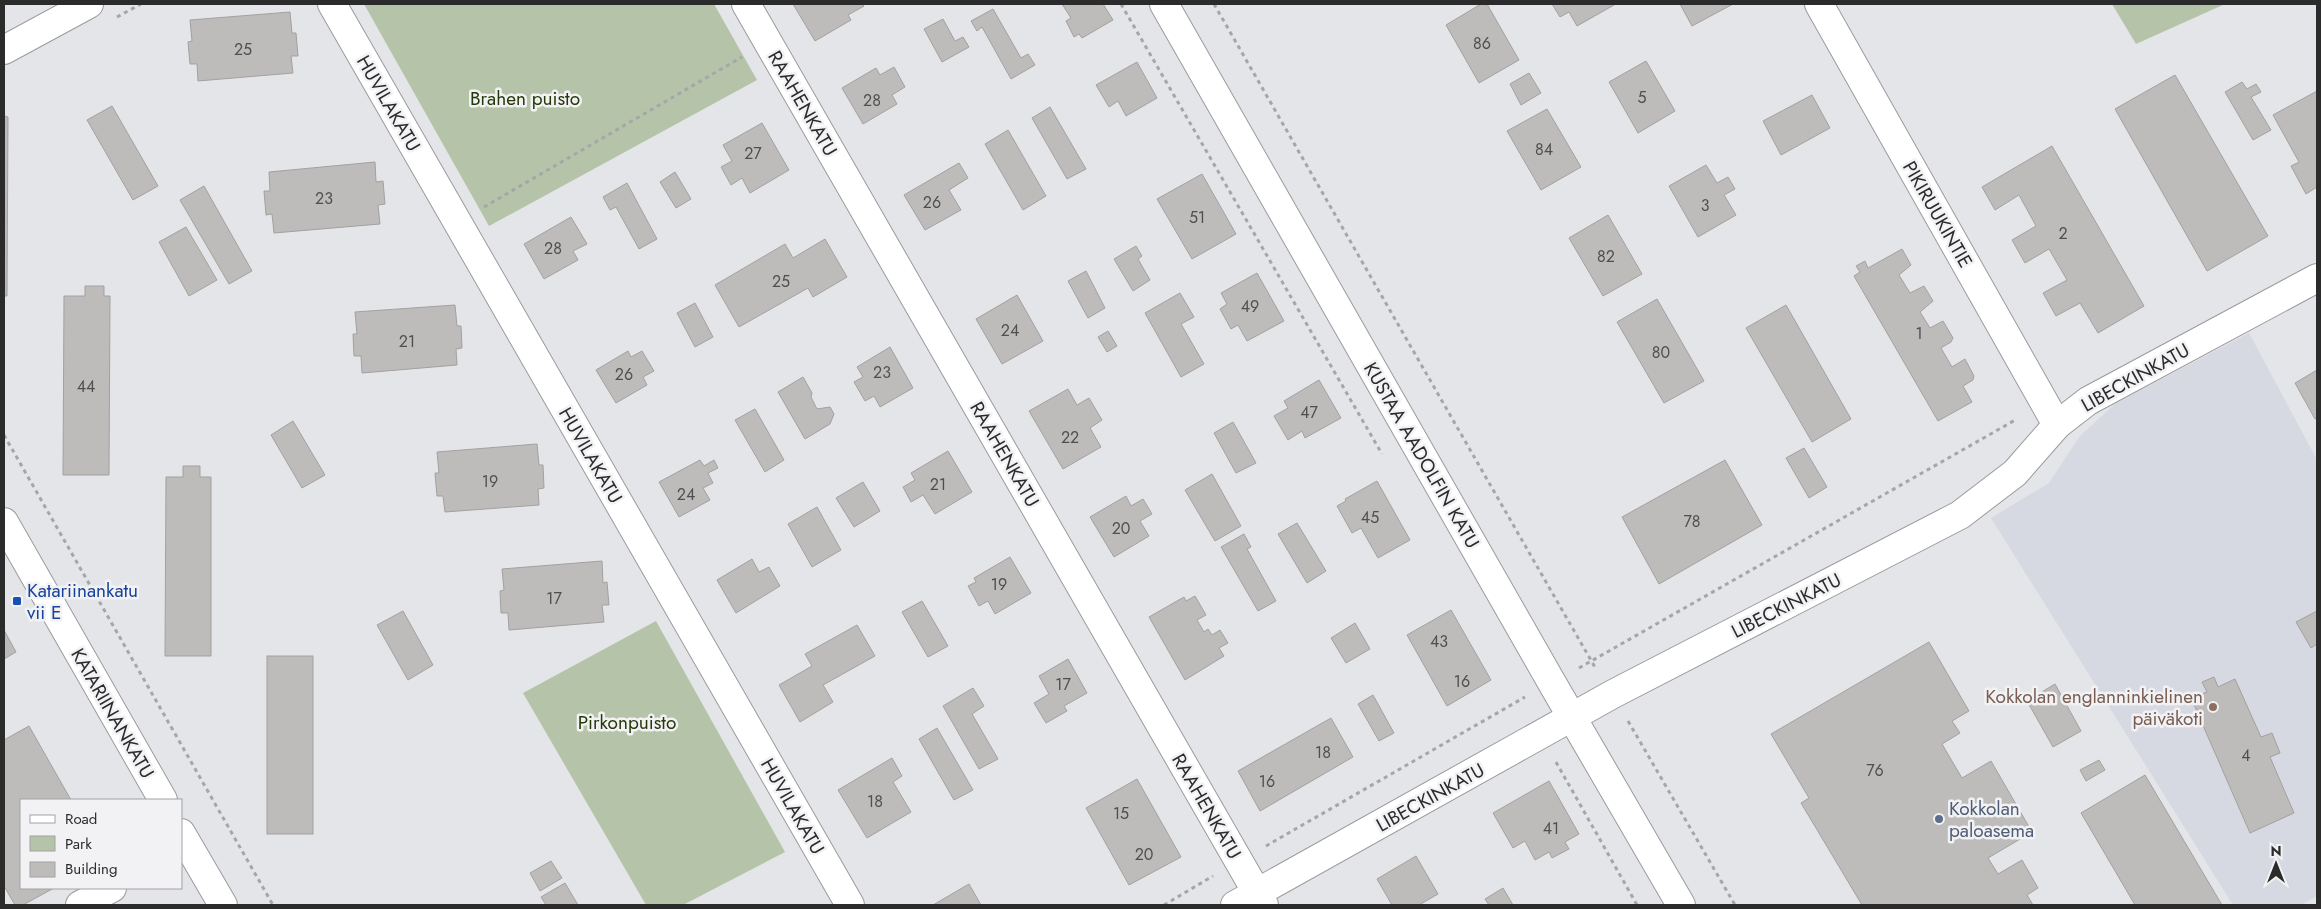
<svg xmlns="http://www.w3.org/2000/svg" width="2321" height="909" viewBox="0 0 2321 909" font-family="Jost,sans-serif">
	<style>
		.built { fill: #d6d8e2 }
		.green { fill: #b5c4a8 }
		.building { fill: #bebcba; stroke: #a3a19f }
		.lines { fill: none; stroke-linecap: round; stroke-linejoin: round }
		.street-casing { stroke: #9b9b9e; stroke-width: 30 }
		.secondary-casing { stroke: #9b9b9e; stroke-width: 30 }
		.path { stroke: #a5a6a8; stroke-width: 3; stroke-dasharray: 4 4; stroke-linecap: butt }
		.street { stroke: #fff; stroke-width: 28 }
		.secondary { stroke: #fff; stroke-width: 28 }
		.transit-dot { fill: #1a4fb4; stroke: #f2f2f5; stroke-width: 2 }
		.education-dot { fill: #8d6e63; stroke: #f2f2f5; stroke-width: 2 }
		.service-dot { fill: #5c6f8a; stroke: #f2f2f5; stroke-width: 2 }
		.labels { text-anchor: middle; stroke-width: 5; stroke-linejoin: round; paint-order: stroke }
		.number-label { font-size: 16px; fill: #504f50 }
		.park-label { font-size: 19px; fill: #253a09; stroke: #f2f2f5 }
		.street-label { font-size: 19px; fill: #2b2b2c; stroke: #f2f2f5 }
		.transit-label { font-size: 19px; fill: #164399; stroke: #f2f2f5; text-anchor: start }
		.education-label { font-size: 19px; fill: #785e54; stroke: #f2f2f5; text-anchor: end }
		.service-label { font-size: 19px; fill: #4e5e75; stroke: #f2f2f5; text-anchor: start }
	</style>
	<rect width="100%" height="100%" fill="#e4e5e8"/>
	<path class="built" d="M 2249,333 L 2317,460 L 2317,896 L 2301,905 L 2233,905 L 1991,518 L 2049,483 L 2080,436 L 2116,403 Z"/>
	<g class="green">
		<path d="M 364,4 L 714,4 L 757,80 L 489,226 Z"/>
		<path d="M 2112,4 L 2225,4 L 2136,44 Z"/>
		<path d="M 656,621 L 785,852 L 683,905 L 646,905 L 523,693 Z"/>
	</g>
	<g class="building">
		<path d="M 793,4 L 862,4 L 864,6 L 848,15 L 851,20 L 815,41 Z"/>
		<path d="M 1062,4 L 1103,4 L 1113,20 L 1082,38 L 1079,34 L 1074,37 L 1066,21 L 1071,18 Z"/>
		<path d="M 1481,4 L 1487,4 L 1519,60 L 1479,83 L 1446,25 Z"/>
		<path d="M 1552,4 L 1613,4 L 1614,5 L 1577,26 L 1569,12 L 1560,17 Z"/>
		<path d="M 1680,4 L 1733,4 L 1692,26 Z"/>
		<path d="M 993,9 L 1021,58 L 1028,54 L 1035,65 L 1011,79 L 982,27 L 977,31 L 971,21 Z"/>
		<path d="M 290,12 L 292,33 L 296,33 L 298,56 L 291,56 L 293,73 L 198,81 L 197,64 L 190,64 L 188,42 L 192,41 L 190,20 Z"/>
		<path d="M 943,19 L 955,41 L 963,37 L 969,47 L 942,62 L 924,29 Z"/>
		<path d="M 1646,61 L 1675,111 L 1638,133 L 1609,82 Z"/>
		<path d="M 1137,62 L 1157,98 L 1126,116 L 1118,101 L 1109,107 L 1096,85 Z"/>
		<path d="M 894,67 L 905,87 L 892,95 L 897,104 L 863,124 L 842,88 L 876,68 L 880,75 Z"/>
		<path d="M 1529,73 L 1541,93 L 1521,105 L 1510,84 Z"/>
		<path d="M 2175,75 L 2268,236 L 2207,271 L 2115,109 Z"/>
		<path d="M 2242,82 L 2247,89 L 2256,84 L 2261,92 L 2251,97 L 2271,130 L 2253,140 L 2225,92 Z"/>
		<path d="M 2317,91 L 2317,187 L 2306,194 L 2291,166 L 2299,162 L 2273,115 Z"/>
		<path d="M 1812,95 L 1830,128 L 1781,155 L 1763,121 Z"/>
		<path d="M 112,106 L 158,186 L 133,200 L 87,120 Z"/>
		<path d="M 1050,107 L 1086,169 L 1067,179 L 1032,118 Z"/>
		<path d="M 1547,109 L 1581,167 L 1541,190 L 1507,131 Z"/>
		<path d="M 4,116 L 8,117 L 7,296 L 4,296 Z"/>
		<path d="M 762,123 L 789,170 L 750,193 L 742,178 L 731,185 L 721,167 L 732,161 L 723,145 Z"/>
		<path d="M 1008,130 L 1046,196 L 1023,210 L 985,144 Z"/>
		<path d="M 2052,146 L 2144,306 L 2098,333 L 2080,303 L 2056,316 L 2043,293 L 2067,280 L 2049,249 L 2025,263 L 2012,240 L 2036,226 L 2019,195 L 1995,210 L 1982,187 Z"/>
		<path d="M 375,162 L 376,182 L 383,181 L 385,204 L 378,205 L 380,224 L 274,233 L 272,214 L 266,215 L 264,191 L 270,191 L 269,172 Z"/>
		<path d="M 959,163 L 968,178 L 949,190 L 961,210 L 925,230 L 904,195 Z"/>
		<path d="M 1706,165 L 1717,183 L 1728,177 L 1735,189 L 1724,195 L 1736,215 L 1698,237 L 1669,186 Z"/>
		<path d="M 675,172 L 691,199 L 676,208 L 660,182 Z"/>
		<path d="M 1202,174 L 1236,234 L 1192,259 L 1157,199 Z"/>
		<path d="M 627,183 L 657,239 L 639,249 L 616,207 L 610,210 L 603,197 Z"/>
		<path d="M 204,186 L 252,271 L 229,284 L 180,200 Z"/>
		<path d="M 1608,215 L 1642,274 L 1603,296 L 1569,238 Z"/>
		<path d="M 571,217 L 587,244 L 573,251 L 578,260 L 544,279 L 524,244 Z"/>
		<path d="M 186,227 L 217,280 L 189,296 L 159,242 Z"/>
		<path d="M 825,239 L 847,277 L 813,297 L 808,288 L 739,327 L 715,285 L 785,244 L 793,258 Z"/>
		<path d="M 1136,246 L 1142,256 L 1138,259 L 1150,280 L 1133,291 L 1114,259 Z"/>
		<path d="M 1902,249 L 1911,265 L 1899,275 L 1910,293 L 1924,286 L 1933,301 L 1920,312 L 1930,328 L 1943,321 L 1953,338 L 1951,342 L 1941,348 L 1952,367 L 1965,359 L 1974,376 L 1973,380 L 1963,386 L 1972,402 L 1938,421 L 1854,276 L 1860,272 L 1856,266 L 1865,261 L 1868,268 Z"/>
		<path d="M 1086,271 L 1105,308 L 1088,318 L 1068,281 Z"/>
		<path d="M 1257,273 L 1284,321 L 1247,341 L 1238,325 L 1231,329 L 1220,309 L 1227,304 L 1221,293 Z"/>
		<path d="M 85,286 L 104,286 L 104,296 L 110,296 L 109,475 L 63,475 L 64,296 L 85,296 Z"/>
		<path d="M 1180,293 L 1194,317 L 1181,324 L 1204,364 L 1181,377 L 1145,313 Z"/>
		<path d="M 1017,295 L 1043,341 L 1002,364 L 976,319 Z"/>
		<path d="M 1657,299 L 1704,381 L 1664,403 L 1617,322 Z"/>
		<path d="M 695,303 L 713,337 L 695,347 L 677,313 Z"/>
		<path d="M 455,305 L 457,326 L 461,326 L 462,348 L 456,349 L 457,365 L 362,373 L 361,356 L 354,356 L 353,334 L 357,334 L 355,312 Z"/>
		<path d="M 1786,305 L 1851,419 L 1812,442 L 1746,328 Z"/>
		<path d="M 1108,331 L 1117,346 L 1107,352 L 1098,337 Z"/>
		<path d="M 890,347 L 913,388 L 880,407 L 874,396 L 865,401 L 854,382 L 863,377 L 857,367 Z"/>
		<path d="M 628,351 L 631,357 L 642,351 L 654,371 L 643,377 L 647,385 L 616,403 L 596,370 Z"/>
		<path d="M 2317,370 L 2317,418 L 2315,419 L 2295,383 Z"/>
		<path d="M 803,377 L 812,393 L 811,397 L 817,409 L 830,407 L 834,414 L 830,424 L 805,439 L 778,392 Z"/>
		<path d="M 1319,380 L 1341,418 L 1305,438 L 1302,431 L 1288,440 L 1274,416 L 1288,408 L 1284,401 Z"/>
		<path d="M 1068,389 L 1077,405 L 1089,398 L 1102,420 L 1090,428 L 1101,447 L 1063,469 L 1029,411 Z"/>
		<path d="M 755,409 L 784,460 L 765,472 L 735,420 Z"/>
		<path d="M 293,421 L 325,475 L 302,488 L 271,435 Z"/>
		<path d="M 1233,422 L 1256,463 L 1236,473 L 1214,433 Z"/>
		<path d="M 537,444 L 539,465 L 543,465 L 544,488 L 538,489 L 539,505 L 445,512 L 443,496 L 437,496 L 435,473 L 439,473 L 437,452 Z"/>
		<path d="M 1804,448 L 1827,487 L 1809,498 L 1786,458 Z"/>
		<path d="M 948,451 L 972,492 L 935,514 L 923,495 L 911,502 L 903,487 L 915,480 L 911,473 Z"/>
		<path d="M 700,460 L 704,466 L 714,460 L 718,468 L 708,473 L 713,483 L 703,488 L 710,500 L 679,517 L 659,482 Z"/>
		<path d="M 1725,460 L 1762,525 L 1659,584 L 1622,517 Z"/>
		<path d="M 183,466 L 200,466 L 200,477 L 211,477 L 211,656 L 165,656 L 166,477 L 183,477 Z"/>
		<path d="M 1212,474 L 1241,526 L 1215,541 L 1185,490 Z"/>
		<path d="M 1377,481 L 1410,540 L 1378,558 L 1361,528 L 1352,533 L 1337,506 L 1346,501 L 1345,499 Z"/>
		<path d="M 863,482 L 880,511 L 854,527 L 836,498 Z"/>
		<path d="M 1126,496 L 1131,506 L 1143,499 L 1152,514 L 1140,521 L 1149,536 L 1114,557 L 1090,517 Z"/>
		<path d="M 817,507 L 841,550 L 812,567 L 788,524 Z"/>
		<path d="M 1297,523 L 1326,571 L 1307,583 L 1278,534 Z"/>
		<path d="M 1244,534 L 1251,547 L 1247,549 L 1276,601 L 1258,611 L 1221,547 Z"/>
		<path d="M 1010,557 L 1031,593 L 995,614 L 988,601 L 979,606 L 968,586 L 976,582 L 974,578 Z"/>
		<path d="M 752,559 L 759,572 L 769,567 L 780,586 L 736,613 L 717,580 Z"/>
		<path d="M 602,561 L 603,583 L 607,582 L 609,605 L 602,605 L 604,622 L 509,630 L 508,613 L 501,613 L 500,591 L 504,590 L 502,569 Z"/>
		<path d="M 1195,596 L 1206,615 L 1197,620 L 1204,632 L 1208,629 L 1212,635 L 1220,630 L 1228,643 L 1219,648 L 1224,656 L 1185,680 L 1149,617 L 1184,597 L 1186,601 Z"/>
		<path d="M 922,601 L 948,646 L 928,657 L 902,612 Z"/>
		<path d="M 1451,610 L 1491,680 L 1447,706 L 1407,635 Z"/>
		<path d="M 403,611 L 433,665 L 408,680 L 377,625 Z"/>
		<path d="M 2317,611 L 2317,644 L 2311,648 L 2296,622 Z"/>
		<path d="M 1355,623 L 1370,649 L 1346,663 L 1331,638 Z"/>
		<path d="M 857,625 L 875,656 L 823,685 L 833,702 L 800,722 L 779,685 L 812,666 L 805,654 Z"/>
		<path d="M 4,630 L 16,652 L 4,659 Z"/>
		<path d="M 1929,642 L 1969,711 L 1952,721 L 1960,733 L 1942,744 L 1962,778 L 1991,761 L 2032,832 L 1988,858 L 1998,874 L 2022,860 L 2038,888 L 2027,895 L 2033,905 L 1862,905 L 1801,803 L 1809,798 L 1771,734 Z"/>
		<rect x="267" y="656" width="46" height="178"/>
		<path d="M 1068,659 L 1087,693 L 1064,706 L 1067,711 L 1046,723 L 1034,703 L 1049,694 L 1039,676 Z"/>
		<path d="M 2214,677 L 2218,687 L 2235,679 L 2261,737 L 2272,733 L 2280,753 L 2270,757 L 2294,813 L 2250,833 L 2191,698 L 2207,692 L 2202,682 Z"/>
		<path d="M 2055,684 L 2081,731 L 2053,747 L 2027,701 Z"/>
		<path d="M 973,688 L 984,706 L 972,714 L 998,759 L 979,769 L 943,706 Z"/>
		<path d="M 1373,695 L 1394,733 L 1379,741 L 1358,704 Z"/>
		<path d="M 1331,718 L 1353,757 L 1260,811 L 1238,771 Z"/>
		<path d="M 29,726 L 71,800 L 21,800 L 21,888 L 54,888 L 23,905 L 15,905 L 4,886 L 4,740 Z"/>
		<path d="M 937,728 L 973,790 L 954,800 L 919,739 Z"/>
		<path d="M 892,758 L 902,776 L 893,782 L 911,812 L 867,838 L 838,790 Z"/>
		<path d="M 2099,760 L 2105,770 L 2086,781 L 2080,770 Z"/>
		<path d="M 2145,775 L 2222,905 L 2135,905 L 2081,813 Z"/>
		<path d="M 1137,779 L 1181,857 L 1129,885 L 1086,808 Z"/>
		<path d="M 1549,781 L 1579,834 L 1565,842 L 1569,849 L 1552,858 L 1549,852 L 1535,860 L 1525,841 L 1513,848 L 1493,813 Z"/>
		<path d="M 1416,856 L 1438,894 L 1419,905 L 1392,905 L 1377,879 Z"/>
		<path d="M 551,861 L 562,878 L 540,891 L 530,873 Z"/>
		<path d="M 565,883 L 578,905 L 546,905 L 541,897 Z"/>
		<path d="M 969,884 L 981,905 L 933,905 Z"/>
		<path d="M 1503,888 L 1513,905 L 1489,905 L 1485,899 Z"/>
	</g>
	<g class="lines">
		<defs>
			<g id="street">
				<path d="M 332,4 L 850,905"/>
				<path d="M 746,4 L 1264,905"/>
				<path d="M 1819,4 L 2057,425"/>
				<path d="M 80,905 L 112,888"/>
				<path d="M 1235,905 L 1613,694 L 1960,515 L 2015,473 L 2057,425 L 2088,401 L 2317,278"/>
			</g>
			<g id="secondary">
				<path d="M 1164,4 L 1552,683 L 1681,905"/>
				<path d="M 4,50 L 89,4"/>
				<path d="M 4,522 L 163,800"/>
				<path d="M 181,833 L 223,905"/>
			</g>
		</defs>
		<use href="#street" class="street-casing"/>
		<use href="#secondary" class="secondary-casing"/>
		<g class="path">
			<path d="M 1121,4 L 1382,454"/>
			<path d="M 1214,4 L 1596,669"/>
			<path d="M 117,17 L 141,4"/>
			<path d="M 484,207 L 742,57"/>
			<path d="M 4,435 L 273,905"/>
			<path d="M 1579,668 L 2017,419"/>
			<path d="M 1628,721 L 1735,905"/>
			<path d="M 1556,762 L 1637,905"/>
			<path d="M 1266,846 L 1525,697"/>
			<path d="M 1164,905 L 1213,876"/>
		</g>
		<use href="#street" class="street"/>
		<use href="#secondary" class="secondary"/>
	</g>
	<rect class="transit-dot" x="12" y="596" width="10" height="10" rx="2.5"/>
	<circle class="education-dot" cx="2213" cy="707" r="5"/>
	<circle class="service-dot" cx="1939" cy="819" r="5"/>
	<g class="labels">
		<g class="number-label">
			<text x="1482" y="49">86</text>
			<text x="243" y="55">25</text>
			<text x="1642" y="103">5</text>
			<text x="872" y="106">28</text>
			<text x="1544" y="155">84</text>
			<text x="753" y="159">27</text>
			<text x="324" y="204">23</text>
			<text x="932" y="208">26</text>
			<text x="1705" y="211">3</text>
			<text x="1197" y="223">51</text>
			<text x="2063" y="239">2</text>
			<text x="553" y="254">28</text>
			<text x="1606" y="262">82</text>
			<text x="781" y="287">25</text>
			<text x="1250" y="312">49</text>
			<text x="1010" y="336">24</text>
			<text x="1919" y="339">1</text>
			<text x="407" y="347">21</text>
			<text x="1661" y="358">80</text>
			<text x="882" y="378">23</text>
			<text x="624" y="380">26</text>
			<text x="86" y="392">44</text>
			<text x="1309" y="418">47</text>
			<text x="1070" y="443">22</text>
			<text x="490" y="487">19</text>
			<text x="938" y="490">21</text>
			<text x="686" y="500">24</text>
			<text x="1370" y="523">45</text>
			<text x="1692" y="527">78</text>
			<text x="1121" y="534">20</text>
			<text x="999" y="590">19</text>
			<text x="554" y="604">17</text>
			<text x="1439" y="647">43</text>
			<text x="1462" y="687">16</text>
			<text x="1063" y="690">17</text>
			<text x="1323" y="758">18</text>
			<text x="2246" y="761">4</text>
			<text x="1875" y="776">76</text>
			<text x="1267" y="787">16</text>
			<text x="875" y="807">18</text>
			<text x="1121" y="819">15</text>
			<text x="1551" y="834">41</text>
			<text x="1144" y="860">20</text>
		</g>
		<g class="park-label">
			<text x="525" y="105">Brahen puisto</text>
			<text x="627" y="729">Pirkonpuisto</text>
		</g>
		<g class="street-label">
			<text transform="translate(389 103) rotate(60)" y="7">HUVILAKATU</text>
			<text transform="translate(803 103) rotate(60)" y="7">RAAHENKATU</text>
			<text transform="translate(1938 214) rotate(60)" y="7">PIKIRUUKINTIE</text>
			<text transform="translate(2135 377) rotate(-29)" y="7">LIBECKINKATU</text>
			<text transform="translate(1005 454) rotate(60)" y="7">RAAHENKATU</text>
			<text transform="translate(591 455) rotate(60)" y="7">HUVILAKATU</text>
			<text transform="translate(1422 455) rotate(60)" y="7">KUSTAA AADOLFIN KATU</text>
			<text transform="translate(1786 605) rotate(-27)" y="7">LIBECKINKATU</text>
			<text transform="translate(113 713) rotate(60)" y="7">KATARIINANKATU</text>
			<text transform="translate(1430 797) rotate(-29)" y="7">LIBECKINKATU</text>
			<text transform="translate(793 806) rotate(60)" y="7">HUVILAKATU</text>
			<text transform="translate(1207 806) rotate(60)" y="7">RAAHENKATU</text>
		</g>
		<g class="transit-label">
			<text x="27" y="597">Katariinankatu<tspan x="27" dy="22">vii E</tspan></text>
		</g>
		<g class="education-label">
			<text x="2203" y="703">Kokkolan englanninkielinen<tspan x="2203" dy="22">päiväkoti</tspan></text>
		</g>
		<g class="service-label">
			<text x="1949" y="815">Kokkolan<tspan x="1949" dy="22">paloasema</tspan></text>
		</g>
	</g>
	<rect width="2321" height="909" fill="none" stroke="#2b2b2c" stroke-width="10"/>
	<rect x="20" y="799" width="162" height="90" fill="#f2f2f5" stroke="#a2a2a5"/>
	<rect x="30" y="815" width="25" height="8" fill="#ffffff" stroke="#a2a2a5"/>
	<text x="65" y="824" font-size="15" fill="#2b2b2c">Road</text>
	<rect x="30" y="836" width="25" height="15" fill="#b5c4a8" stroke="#a2a2a5"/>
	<text x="65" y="849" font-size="15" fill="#2b2b2c">Park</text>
	<rect x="30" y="862" width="25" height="15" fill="#bebcba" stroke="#a2a2a5"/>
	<text x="65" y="874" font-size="15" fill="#2b2b2c">Building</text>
	<g transform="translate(2276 864)" stroke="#f2f2f5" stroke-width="4" paint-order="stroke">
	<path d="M0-4L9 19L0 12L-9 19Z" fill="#2b2b2c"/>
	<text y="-8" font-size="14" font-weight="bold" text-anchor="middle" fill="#2b2b2c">N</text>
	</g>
</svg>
